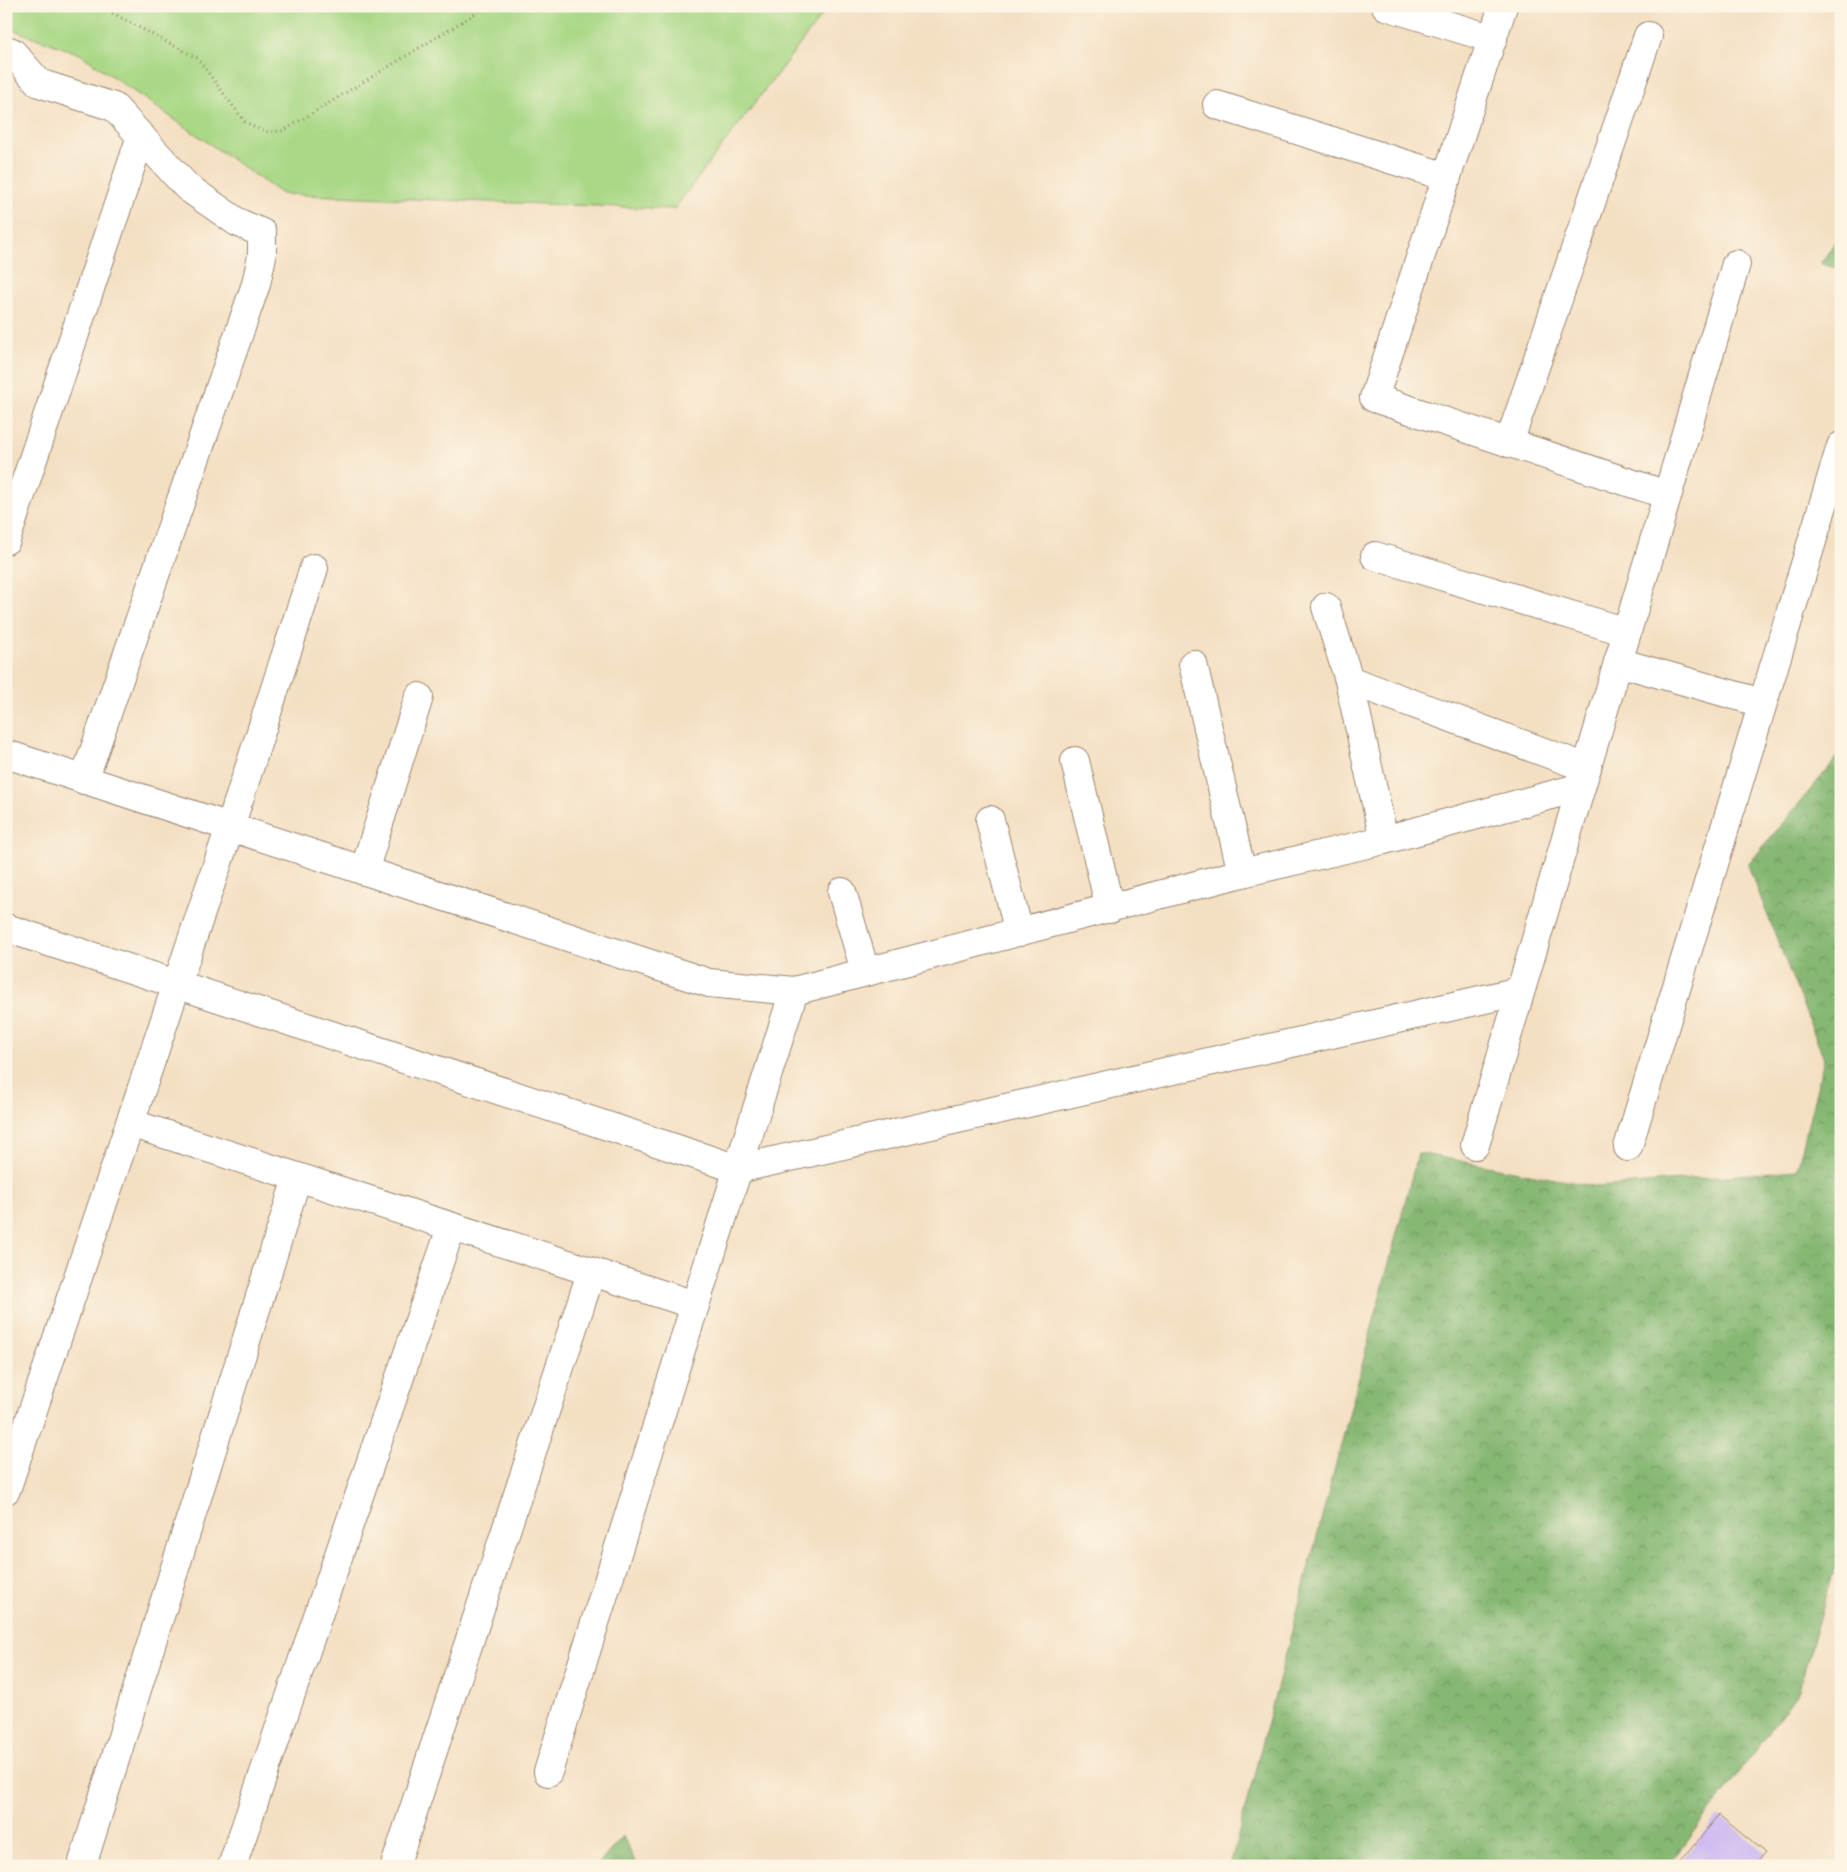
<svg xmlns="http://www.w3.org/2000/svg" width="1847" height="1872" viewBox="0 0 1847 1872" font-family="Caveat,sans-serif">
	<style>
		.green { fill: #a9d886; stroke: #728152 }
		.forest { fill: url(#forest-crowns); stroke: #607148 }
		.building { fill: #ccb8f2 }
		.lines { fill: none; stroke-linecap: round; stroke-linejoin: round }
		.minor-casing { stroke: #988470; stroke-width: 30 }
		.path { stroke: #988470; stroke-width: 3; stroke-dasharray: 1 4; stroke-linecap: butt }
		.minor { stroke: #fff; stroke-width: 28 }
	</style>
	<defs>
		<pattern id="forest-crowns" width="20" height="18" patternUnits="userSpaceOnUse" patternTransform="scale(1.25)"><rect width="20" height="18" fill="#86b873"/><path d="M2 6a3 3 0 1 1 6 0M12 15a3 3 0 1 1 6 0" fill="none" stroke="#6f965e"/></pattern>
	</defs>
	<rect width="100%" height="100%" fill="#fcf5e5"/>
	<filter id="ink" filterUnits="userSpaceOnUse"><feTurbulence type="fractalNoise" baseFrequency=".02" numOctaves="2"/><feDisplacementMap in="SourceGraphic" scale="10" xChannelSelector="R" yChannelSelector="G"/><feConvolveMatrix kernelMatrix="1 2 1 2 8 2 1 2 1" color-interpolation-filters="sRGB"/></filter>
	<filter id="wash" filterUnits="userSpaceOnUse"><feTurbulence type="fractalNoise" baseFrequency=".0096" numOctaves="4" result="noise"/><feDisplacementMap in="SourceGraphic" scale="20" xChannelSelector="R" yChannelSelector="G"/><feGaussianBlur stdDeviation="1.12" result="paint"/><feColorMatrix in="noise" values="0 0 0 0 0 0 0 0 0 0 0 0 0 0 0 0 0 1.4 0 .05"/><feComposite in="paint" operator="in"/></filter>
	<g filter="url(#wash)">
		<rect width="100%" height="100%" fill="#f4dfc2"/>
		<path class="green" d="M 6,6 L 829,6 L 674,209 L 282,194 L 80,54 L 6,27 Z"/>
		<g class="forest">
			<path d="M 1841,232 L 1841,269 L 1821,264 Z"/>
			<path d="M 1841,753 L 1841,1546 L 1798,1693 L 1669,1866 L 1230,1866 L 1418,1153 L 1598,1187 L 1797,1170 L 1824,1059 L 1748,865 Z"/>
			<path d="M 623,1836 L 637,1866 L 597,1866 Z"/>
		</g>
		<g id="blocks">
			<path class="building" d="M 1719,1815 L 1765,1853 L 1754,1866 L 1677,1866 Z"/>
		</g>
	</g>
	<g filter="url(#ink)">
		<use href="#blocks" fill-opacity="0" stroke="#988470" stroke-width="1"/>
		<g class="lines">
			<defs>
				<g id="minor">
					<path d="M 1386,6 L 1493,39"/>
					<path d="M 1503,6 L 1374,398 L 1667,495"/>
					<path d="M 6,50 L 12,52 L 39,83 L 114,107 L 187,187 L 237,222 L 262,233 L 262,256 L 256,284 L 84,780"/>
					<path d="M 1217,105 L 1447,177"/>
					<path d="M 1509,443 L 1648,36"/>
					<path d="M 6,540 L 141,136"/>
					<path d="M 1375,556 L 1627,632"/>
					<path d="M 1326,607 L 1349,680 L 1384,840"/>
					<path d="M 1618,662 L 1762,703"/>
					<path d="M 1193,664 L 1242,873"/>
					<path d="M 1349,680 L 1587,768"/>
					<path d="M 6,754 L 709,983 L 794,991 L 1242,873 L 1384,840 L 1581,787"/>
					<path d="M 1075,761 L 1110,909"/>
					<path d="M 990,820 L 1019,932"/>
					<path d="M 364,871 L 419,697"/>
					<path d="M 842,892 L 865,971"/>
					<path d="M 6,928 L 738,1169 L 1520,991"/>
					<path d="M 130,1123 L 695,1305"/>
					<path d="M 1475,1145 L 1736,264"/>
					<path d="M 1628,1147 L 1841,446"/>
					<path d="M 6,1490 L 230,827 L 314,568"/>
					<path d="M 548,1772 L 794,991"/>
					<path d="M 83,1862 L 297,1178"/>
					<path d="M 232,1866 L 451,1228"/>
					<path d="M 395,1866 L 591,1273"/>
				</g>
			</defs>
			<use href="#minor" class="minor-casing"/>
			<path class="path" d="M 99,6 L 197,58 L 245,122 L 265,132 L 283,131 L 488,6"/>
			<use href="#minor" class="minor"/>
		</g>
	</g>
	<rect width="1847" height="1872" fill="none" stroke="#fcf5e5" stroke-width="25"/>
</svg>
